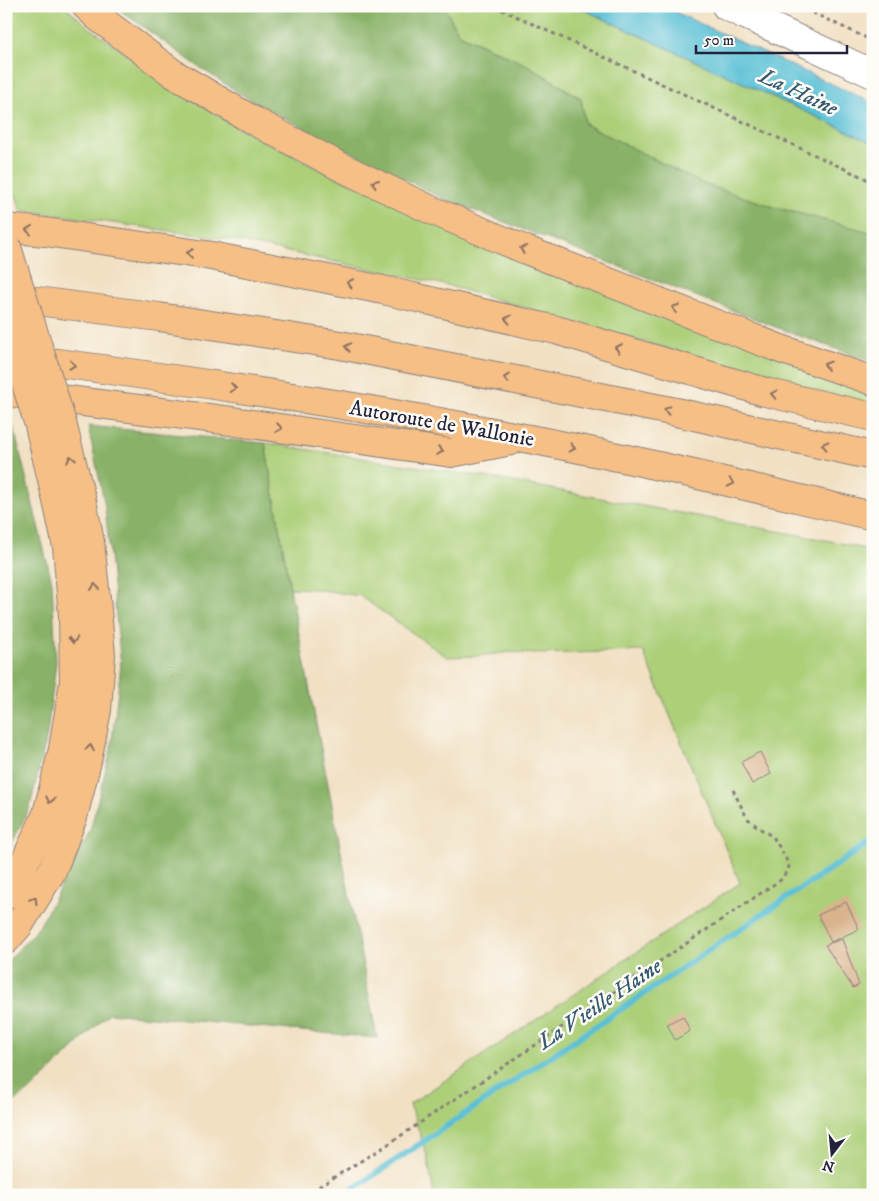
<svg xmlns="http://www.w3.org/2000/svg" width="879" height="1201" viewBox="0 0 879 1201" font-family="'IM FELL DW Pica',serif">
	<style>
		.green { fill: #accf78; stroke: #67785a }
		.forest { fill: #89b268; stroke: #566a52 }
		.water { fill: #58bfd5; stroke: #3d7088 }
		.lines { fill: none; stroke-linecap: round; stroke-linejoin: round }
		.stream { stroke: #58bfd5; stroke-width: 6 }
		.building { fill: #d9b38b }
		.minor-casing { stroke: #8a817e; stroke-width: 30 }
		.highway-casing { stroke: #8a817e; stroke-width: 30 }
		.path { stroke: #8a817e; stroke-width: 3; stroke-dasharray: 4 4; stroke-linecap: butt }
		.minor { stroke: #fff; stroke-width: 28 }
		.highway { stroke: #f5bf86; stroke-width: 28 }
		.highway-bridge-casing { stroke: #8a817e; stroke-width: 30; stroke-linecap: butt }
		.highway-bridge { stroke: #f5bf86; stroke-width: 28 }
		.oneway { stroke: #8c7060 }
		.labels { text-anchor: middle; stroke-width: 5; stroke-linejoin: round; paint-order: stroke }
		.street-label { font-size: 21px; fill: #22223b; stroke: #fdfcf7 }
		.water-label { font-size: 22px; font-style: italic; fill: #355971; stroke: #fdfcf7 }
	</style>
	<rect width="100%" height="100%" fill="#fdfcf7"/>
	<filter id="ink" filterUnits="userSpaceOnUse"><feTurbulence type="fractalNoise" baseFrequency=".02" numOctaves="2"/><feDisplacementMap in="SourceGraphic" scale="10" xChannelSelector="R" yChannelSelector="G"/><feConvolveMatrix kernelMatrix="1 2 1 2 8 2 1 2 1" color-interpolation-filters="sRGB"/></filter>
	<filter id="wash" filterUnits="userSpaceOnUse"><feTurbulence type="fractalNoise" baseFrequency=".0096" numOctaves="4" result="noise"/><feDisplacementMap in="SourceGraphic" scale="20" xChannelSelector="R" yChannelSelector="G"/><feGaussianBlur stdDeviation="1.12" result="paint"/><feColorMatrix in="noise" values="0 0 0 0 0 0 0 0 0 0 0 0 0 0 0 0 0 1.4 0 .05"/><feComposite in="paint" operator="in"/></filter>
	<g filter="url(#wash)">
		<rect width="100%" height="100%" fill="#f1e0c2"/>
		<g class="green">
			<path d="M 6,6 L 64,6 L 90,28 L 175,88 L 229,123 L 338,178 L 873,393 L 873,405 L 772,379 L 446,285 L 226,239 L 21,210 L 6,166 Z"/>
			<path d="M 444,6 L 576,6 L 873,143 L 873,234 L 866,231 L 774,207 L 701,183 L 585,124 L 581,98 L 529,66 L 459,34 Z"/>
			<path d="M 265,443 L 503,480 L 836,542 L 873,551 L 873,1195 L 434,1195 L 427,1156 L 410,1104 L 740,883 L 643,651 L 534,654 L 511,652 L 477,656 L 447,657 L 360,596 L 316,589 L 290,588 Z"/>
		</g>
		<g class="forest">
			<path d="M 114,6 L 444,6 L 459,34 L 529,66 L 581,99 L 585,124 L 701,183 L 774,207 L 866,231 L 873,234 L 873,362 L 786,331 L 442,198 L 257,104 L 202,69 Z"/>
			<path d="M 6,421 L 12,421 L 52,582 L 56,662 L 47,735 L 30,807 L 6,855 Z"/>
			<path d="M 88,426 L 265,443 L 290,588 L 377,1038 L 109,1013 L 32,1089 L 6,1107 L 6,963 L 39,927 L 90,831 L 111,749 L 121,665 L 105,506 Z"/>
		</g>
		<path class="water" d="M 576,6 L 662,6 L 873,103 L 873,143 Z"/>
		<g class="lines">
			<path class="stream" d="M 344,1195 L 873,840"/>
		</g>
		<g id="blocks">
			<g class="building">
				<path d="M 760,752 L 771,774 L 752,784 L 741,762 Z"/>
				<path d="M 846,902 L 859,929 L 831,942 L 818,915 Z"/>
				<path d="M 842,939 L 859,985 L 853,988 L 825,945 Z"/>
				<path d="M 683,1016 L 690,1031 L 675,1040 L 667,1024 Z"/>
			</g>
		</g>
	</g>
	<g filter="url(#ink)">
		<use href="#blocks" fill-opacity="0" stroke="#8a817e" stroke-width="1"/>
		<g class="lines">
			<defs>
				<path id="minor" d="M 726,6 L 873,74"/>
				<g id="highway">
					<path d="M 86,6 L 99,18 L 174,74 L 254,121 L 341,167 L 429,209 L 526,250 L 778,348 L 873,381"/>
					<path d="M 6,228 L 45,232 L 206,255 L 383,290 L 556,330 L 765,392 L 873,417"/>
					<path d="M 6,297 L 159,317 L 340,345 L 676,412 L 873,456"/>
					<path d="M 20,358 C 189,380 357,405 524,438 C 641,460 757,489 873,516"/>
					<path d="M 6,392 L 231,421 L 451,453 L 511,441"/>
					<path d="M 6,895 L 15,883 L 47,814 L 63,749 L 74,682 L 73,616 L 67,547 L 58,505"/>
					<path d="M 6,940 L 19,925 L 52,871 L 73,817 L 87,761 L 97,710 L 101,655 L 96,598 L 90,542 L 83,506"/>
				</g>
			</defs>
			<use href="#minor" class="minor-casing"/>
			<use href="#highway" class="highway-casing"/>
			<g class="path">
				<path d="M 494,6 L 873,182"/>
				<path d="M 798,6 L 873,41"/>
				<path d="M 871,976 L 873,1003"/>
				<path d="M 305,1195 L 387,1145 L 782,879 L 789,867 L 785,856 L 773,837 L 759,828 L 747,818 L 733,790"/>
			</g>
			<use href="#minor" class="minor"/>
			<use href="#highway" class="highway"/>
			<defs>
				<g id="highway-bridge">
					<path d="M 6,244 L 62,423 L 83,506"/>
					<path d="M 6,321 L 39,425 L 58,505"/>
				</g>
			</defs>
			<use href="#highway-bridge" class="highway-bridge-casing"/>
			<use href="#highway-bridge" class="highway-bridge"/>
		</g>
		<defs><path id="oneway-chevron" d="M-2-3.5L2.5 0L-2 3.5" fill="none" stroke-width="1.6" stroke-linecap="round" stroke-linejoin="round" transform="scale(1.25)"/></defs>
		<g class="oneway">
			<use href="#oneway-chevron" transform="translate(375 183) rotate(-155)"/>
			<use href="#oneway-chevron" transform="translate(29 230) rotate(-174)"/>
			<use href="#oneway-chevron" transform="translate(523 249) rotate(-158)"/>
			<use href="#oneway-chevron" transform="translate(190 253) rotate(-172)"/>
			<use href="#oneway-chevron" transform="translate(350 283) rotate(-169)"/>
			<use href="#oneway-chevron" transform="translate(675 308) rotate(-159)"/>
			<use href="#oneway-chevron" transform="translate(508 319) rotate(-167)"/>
			<use href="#oneway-chevron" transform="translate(348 347) rotate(-169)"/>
			<use href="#oneway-chevron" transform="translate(618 348) rotate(-163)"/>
			<use href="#oneway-chevron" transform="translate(72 365) rotate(7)"/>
			<use href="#oneway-chevron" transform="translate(827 365) rotate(-161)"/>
			<use href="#oneway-chevron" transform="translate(507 378) rotate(-169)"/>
			<use href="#oneway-chevron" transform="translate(233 388) rotate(9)"/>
			<use href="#oneway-chevron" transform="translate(774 394) rotate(-167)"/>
			<use href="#oneway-chevron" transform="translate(667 410) rotate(-168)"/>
			<use href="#oneway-chevron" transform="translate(279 428) rotate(8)"/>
			<use href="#oneway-chevron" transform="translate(825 445) rotate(-167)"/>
			<use href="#oneway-chevron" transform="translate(572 448) rotate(12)"/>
			<use href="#oneway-chevron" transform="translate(440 451) rotate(8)"/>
			<use href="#oneway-chevron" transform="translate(71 459) rotate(-104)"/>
			<use href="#oneway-chevron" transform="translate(731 483) rotate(13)"/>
			<use href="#oneway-chevron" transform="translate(95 587) rotate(-97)"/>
			<use href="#oneway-chevron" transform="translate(73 640) rotate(89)"/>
			<use href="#oneway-chevron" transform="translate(90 748) rotate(-80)"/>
			<use href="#oneway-chevron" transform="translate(50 800) rotate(104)"/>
			<use href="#oneway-chevron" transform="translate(34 900) rotate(-59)"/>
		</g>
	</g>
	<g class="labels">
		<g class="street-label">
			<text transform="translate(442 423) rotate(10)" y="7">Autoroute de Wallonie</text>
		</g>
		<g class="water-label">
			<text transform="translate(799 91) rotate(25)" y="8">La Haine</text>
			<text transform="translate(599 1003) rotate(-34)" y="8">La Vieille Haine</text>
		</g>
	</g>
	<rect width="879" height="1201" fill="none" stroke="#fdfcf7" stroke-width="25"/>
	<g transform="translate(832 1154) rotate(196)" stroke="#fdfcf7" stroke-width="4" paint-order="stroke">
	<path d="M0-4L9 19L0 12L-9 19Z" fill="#22223b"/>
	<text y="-8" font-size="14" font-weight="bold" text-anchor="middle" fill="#22223b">N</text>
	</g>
	<path d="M696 45v8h151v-8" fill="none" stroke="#22223b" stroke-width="2.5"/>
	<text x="704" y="45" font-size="15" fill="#22223b" stroke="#fdfcf7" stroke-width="4" paint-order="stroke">50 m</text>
</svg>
